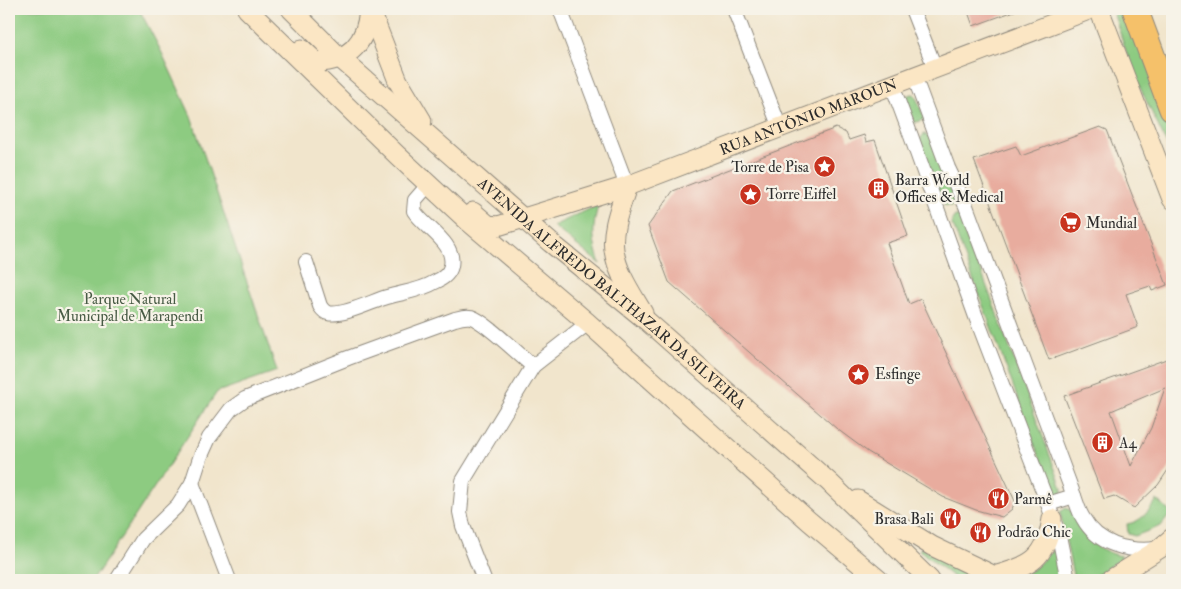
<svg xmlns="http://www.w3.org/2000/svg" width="1181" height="589" viewBox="0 0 1181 589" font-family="'IM FELL Double Pica',serif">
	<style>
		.green { fill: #8dcb81; stroke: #5c7b56 }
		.building { fill: #e8ac9e; fill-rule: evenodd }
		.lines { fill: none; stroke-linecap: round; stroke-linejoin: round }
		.street-casing { stroke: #8e887c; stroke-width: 16 }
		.secondary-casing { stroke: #8e887c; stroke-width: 21 }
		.highway-casing { stroke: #8e887c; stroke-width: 27 }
		.street { stroke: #fff; stroke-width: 14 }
		.secondary { stroke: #fbe6c4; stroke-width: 19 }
		.highway { stroke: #f5c16b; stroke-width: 25 }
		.labels { text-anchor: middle; stroke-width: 4.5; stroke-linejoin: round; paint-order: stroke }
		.street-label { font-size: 15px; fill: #2b2b2b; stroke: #f7f3e8 }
		.poi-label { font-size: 15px; fill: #2b2b2b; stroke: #f7f3e8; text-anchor: start }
		.park-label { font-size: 15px; fill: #485b45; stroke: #f7f3e8 }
	</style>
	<rect width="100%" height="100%" fill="#f7f3e8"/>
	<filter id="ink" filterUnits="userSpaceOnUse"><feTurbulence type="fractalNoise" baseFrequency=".02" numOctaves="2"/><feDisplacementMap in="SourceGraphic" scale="10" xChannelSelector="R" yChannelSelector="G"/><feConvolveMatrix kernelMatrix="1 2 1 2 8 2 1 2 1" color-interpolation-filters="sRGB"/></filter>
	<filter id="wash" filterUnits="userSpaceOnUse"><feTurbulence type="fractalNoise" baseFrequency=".0096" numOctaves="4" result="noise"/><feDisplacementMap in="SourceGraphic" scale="20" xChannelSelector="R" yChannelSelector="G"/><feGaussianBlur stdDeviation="1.12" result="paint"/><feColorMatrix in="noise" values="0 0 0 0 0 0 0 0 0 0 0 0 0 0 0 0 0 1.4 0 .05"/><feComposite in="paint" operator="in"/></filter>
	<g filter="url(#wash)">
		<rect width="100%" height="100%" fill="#f1e5cc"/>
		<g class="green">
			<path d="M 9,9 L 139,9 L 161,51 L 191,116 L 277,371 L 217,392 L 93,580 L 9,580 Z"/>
			<path d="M 1112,9 L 1129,9 L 1172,130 L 1172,155 L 1134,75 Z"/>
			<path d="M 913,94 L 915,95 L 925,119 L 914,123 L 905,99 L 908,95 Z"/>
			<path d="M 924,134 L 931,137 L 955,199 L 954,204 L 951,206 L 944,205 L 920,143 L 920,139 Z"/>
			<path d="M 598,205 C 592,231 592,239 600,264 L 553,226 Z"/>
			<path d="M 955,216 L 960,217 L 962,220 L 1062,488 L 1062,493 L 1056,495 L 1053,493 L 954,228 L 952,225 L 952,220 Z"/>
			<path d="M 1157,500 L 1171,513 L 1161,526 L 1135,536 L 1128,534 L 1127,524 C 1141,522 1148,512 1157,500 Z"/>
			<path d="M 1066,508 C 1076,511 1081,528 1087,536 C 1095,547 1108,553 1121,556 L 1121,559 L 1088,580 L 1074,580 L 1060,512 Z"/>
			<path d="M 1055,547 L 1062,580 L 1019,580 L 1019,578 L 1036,567 Z"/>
			<path d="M 921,548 L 986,580 L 957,580 L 919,550 Z"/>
		</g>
		<g id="blocks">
			<g class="building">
				<path d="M 967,9 L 1016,9 L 1017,10 L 973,26 Z"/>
				<path d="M 1100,127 L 1107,130 L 1167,285 L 1152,291 L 1150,286 L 1126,294 L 1138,327 L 1049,360 L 974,160 L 1016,146 L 1021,156 Z"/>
				<path d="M 836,128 L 846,133 L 849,140 L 864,135 L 866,142 L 875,140 L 908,236 L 887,243 L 909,304 L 921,299 L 1015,501 L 1012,509 L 1002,517 L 976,510 L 943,497 L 868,452 L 837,429 L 669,282 L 648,226 L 673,191 Z"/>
				<path d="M 1172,357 L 1172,464 L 1158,485 L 1134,508 L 1114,496 L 1104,499 L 1064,396 ZM 1165,388 L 1151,428 L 1131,466 L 1111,411 Z"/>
			</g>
		</g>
	</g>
	<g filter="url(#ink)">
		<use href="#blocks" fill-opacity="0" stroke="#8e887c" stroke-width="1"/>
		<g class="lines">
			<defs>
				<g id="street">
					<path d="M 560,9 L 627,186"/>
					<path d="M 734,9 L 780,128"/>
					<path d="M 912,9 L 935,68"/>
					<path d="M 914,76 L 948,168 L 966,206 L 1074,496 C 1077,504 1079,512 1083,518 C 1098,545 1128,552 1156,549"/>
					<path d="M 890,85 L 895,93 L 911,136 L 976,317 L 1048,504 L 1059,536 L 1068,580"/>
					<path d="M 306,262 L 320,306 C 322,309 324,312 328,313 C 342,317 373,301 387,297 C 404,292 420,291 435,282 C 442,279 449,275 451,266 C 456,243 425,228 414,211 L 415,200 L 429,184"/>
					<path d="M 192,483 L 229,580"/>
					<path d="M 1048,504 L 1074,496"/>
					<path d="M 117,580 L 143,539 L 178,505 L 192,483 L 200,458 L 209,438 L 231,409 L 245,399 L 348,358 L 455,319 C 461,317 466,316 471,317 C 485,321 520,356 533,366"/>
					<path d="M 484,580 L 463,526 L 460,512 L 463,481 L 533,366 L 588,323"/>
				</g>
				<g id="secondary">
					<path d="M 247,9 L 398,156 L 469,222 L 588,323 L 809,521 L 879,580"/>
					<path id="s1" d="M 291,9 L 340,58 L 437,143 L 551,243 L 647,321 L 829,482 L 930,580"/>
					<path d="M 370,9 L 398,81 L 422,121"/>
					<path d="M 1099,9 L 1172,199"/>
					<path d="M 302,49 L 316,62 C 350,62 367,41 369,9"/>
					<path d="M 627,186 C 621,206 611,229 614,250 C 617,273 632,294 643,313"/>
					<path id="s2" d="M 473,212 L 488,225 L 498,226 L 627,186 L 1091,9"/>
					<path d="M 858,500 L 932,546 L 1003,580"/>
					<path d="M 994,576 C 1031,566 1046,559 1052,519"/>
					<path d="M 1110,580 L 1159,549 L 1172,538"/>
				</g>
				<path id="highway" d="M 1135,9 L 1172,109"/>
			</defs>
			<use href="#street" class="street-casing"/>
			<use href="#secondary" class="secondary-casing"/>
			<use href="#highway" class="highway-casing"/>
			<use href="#street" class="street"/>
			<use href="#secondary" class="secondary"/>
			<use href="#highway" class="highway"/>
		</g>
	</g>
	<defs>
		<symbol id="sight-disc" viewBox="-11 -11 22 22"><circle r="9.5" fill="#c8321e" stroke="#f7f3e8"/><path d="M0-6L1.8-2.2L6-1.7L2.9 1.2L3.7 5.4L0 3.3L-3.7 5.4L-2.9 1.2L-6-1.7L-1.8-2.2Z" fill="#fff"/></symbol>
		<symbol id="building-disc" viewBox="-11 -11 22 22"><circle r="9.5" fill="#c8321e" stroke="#f7f3e8"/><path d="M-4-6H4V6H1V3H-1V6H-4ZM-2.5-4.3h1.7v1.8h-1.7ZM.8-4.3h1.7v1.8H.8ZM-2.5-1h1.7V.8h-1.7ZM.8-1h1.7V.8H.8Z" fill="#fff"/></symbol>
		<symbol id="supermarket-disc" viewBox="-11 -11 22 22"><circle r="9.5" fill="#c8321e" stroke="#f7f3e8"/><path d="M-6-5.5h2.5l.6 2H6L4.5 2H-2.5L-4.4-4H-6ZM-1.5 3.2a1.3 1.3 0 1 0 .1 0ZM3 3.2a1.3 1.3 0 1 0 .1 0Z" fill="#fff"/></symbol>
		<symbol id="restaurant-disc" viewBox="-11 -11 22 22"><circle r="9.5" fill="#c8321e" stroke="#f7f3e8"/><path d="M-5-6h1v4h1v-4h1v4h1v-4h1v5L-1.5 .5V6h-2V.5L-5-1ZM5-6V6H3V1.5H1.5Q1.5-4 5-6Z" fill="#fff"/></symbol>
	</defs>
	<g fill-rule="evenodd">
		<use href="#sight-disc" x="812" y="154" width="25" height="25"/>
		<use href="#building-disc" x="866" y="176" width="25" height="25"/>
		<use href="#sight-disc" x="738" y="182" width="25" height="25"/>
		<use href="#supermarket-disc" x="1058" y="210" width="25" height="25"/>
		<use href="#sight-disc" x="846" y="362" width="25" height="25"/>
		<use href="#building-disc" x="1090" y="430" width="25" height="25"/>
		<use href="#restaurant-disc" x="986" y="486" width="25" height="25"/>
		<use href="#restaurant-disc" x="938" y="506" width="25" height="25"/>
		<use href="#restaurant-disc" x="968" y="520" width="25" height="25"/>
	</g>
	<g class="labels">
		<g class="street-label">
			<text dy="5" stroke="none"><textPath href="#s2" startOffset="359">RUA ANTÔNIO MAROUN</textPath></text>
			<text dy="5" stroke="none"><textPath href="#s1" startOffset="429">AVENIDA ALFREDO BALTHAZAR DA SILVEIRA</textPath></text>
		</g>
		<g class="poi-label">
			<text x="809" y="172" text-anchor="end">Torre de Pisa</text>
			<text x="895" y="185">Barra World<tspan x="895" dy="17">Offices &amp; Medical</tspan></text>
			<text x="766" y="199">Torre Eiffel</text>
			<text x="1086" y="228">Mundial</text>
			<text x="875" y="379">Esfinge</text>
			<text x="1119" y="448">A4</text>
			<text x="1014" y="504">Parmê</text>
			<text x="934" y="524" text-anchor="end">Brasa Bali</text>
			<text x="997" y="537">Podrão Chic</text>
		</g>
		<g class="park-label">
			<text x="130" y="304">Parque Natural<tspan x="130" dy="17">Municipal de Marapendi</tspan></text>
		</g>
	</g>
	<rect width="1181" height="589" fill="none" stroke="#f7f3e8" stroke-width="30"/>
</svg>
